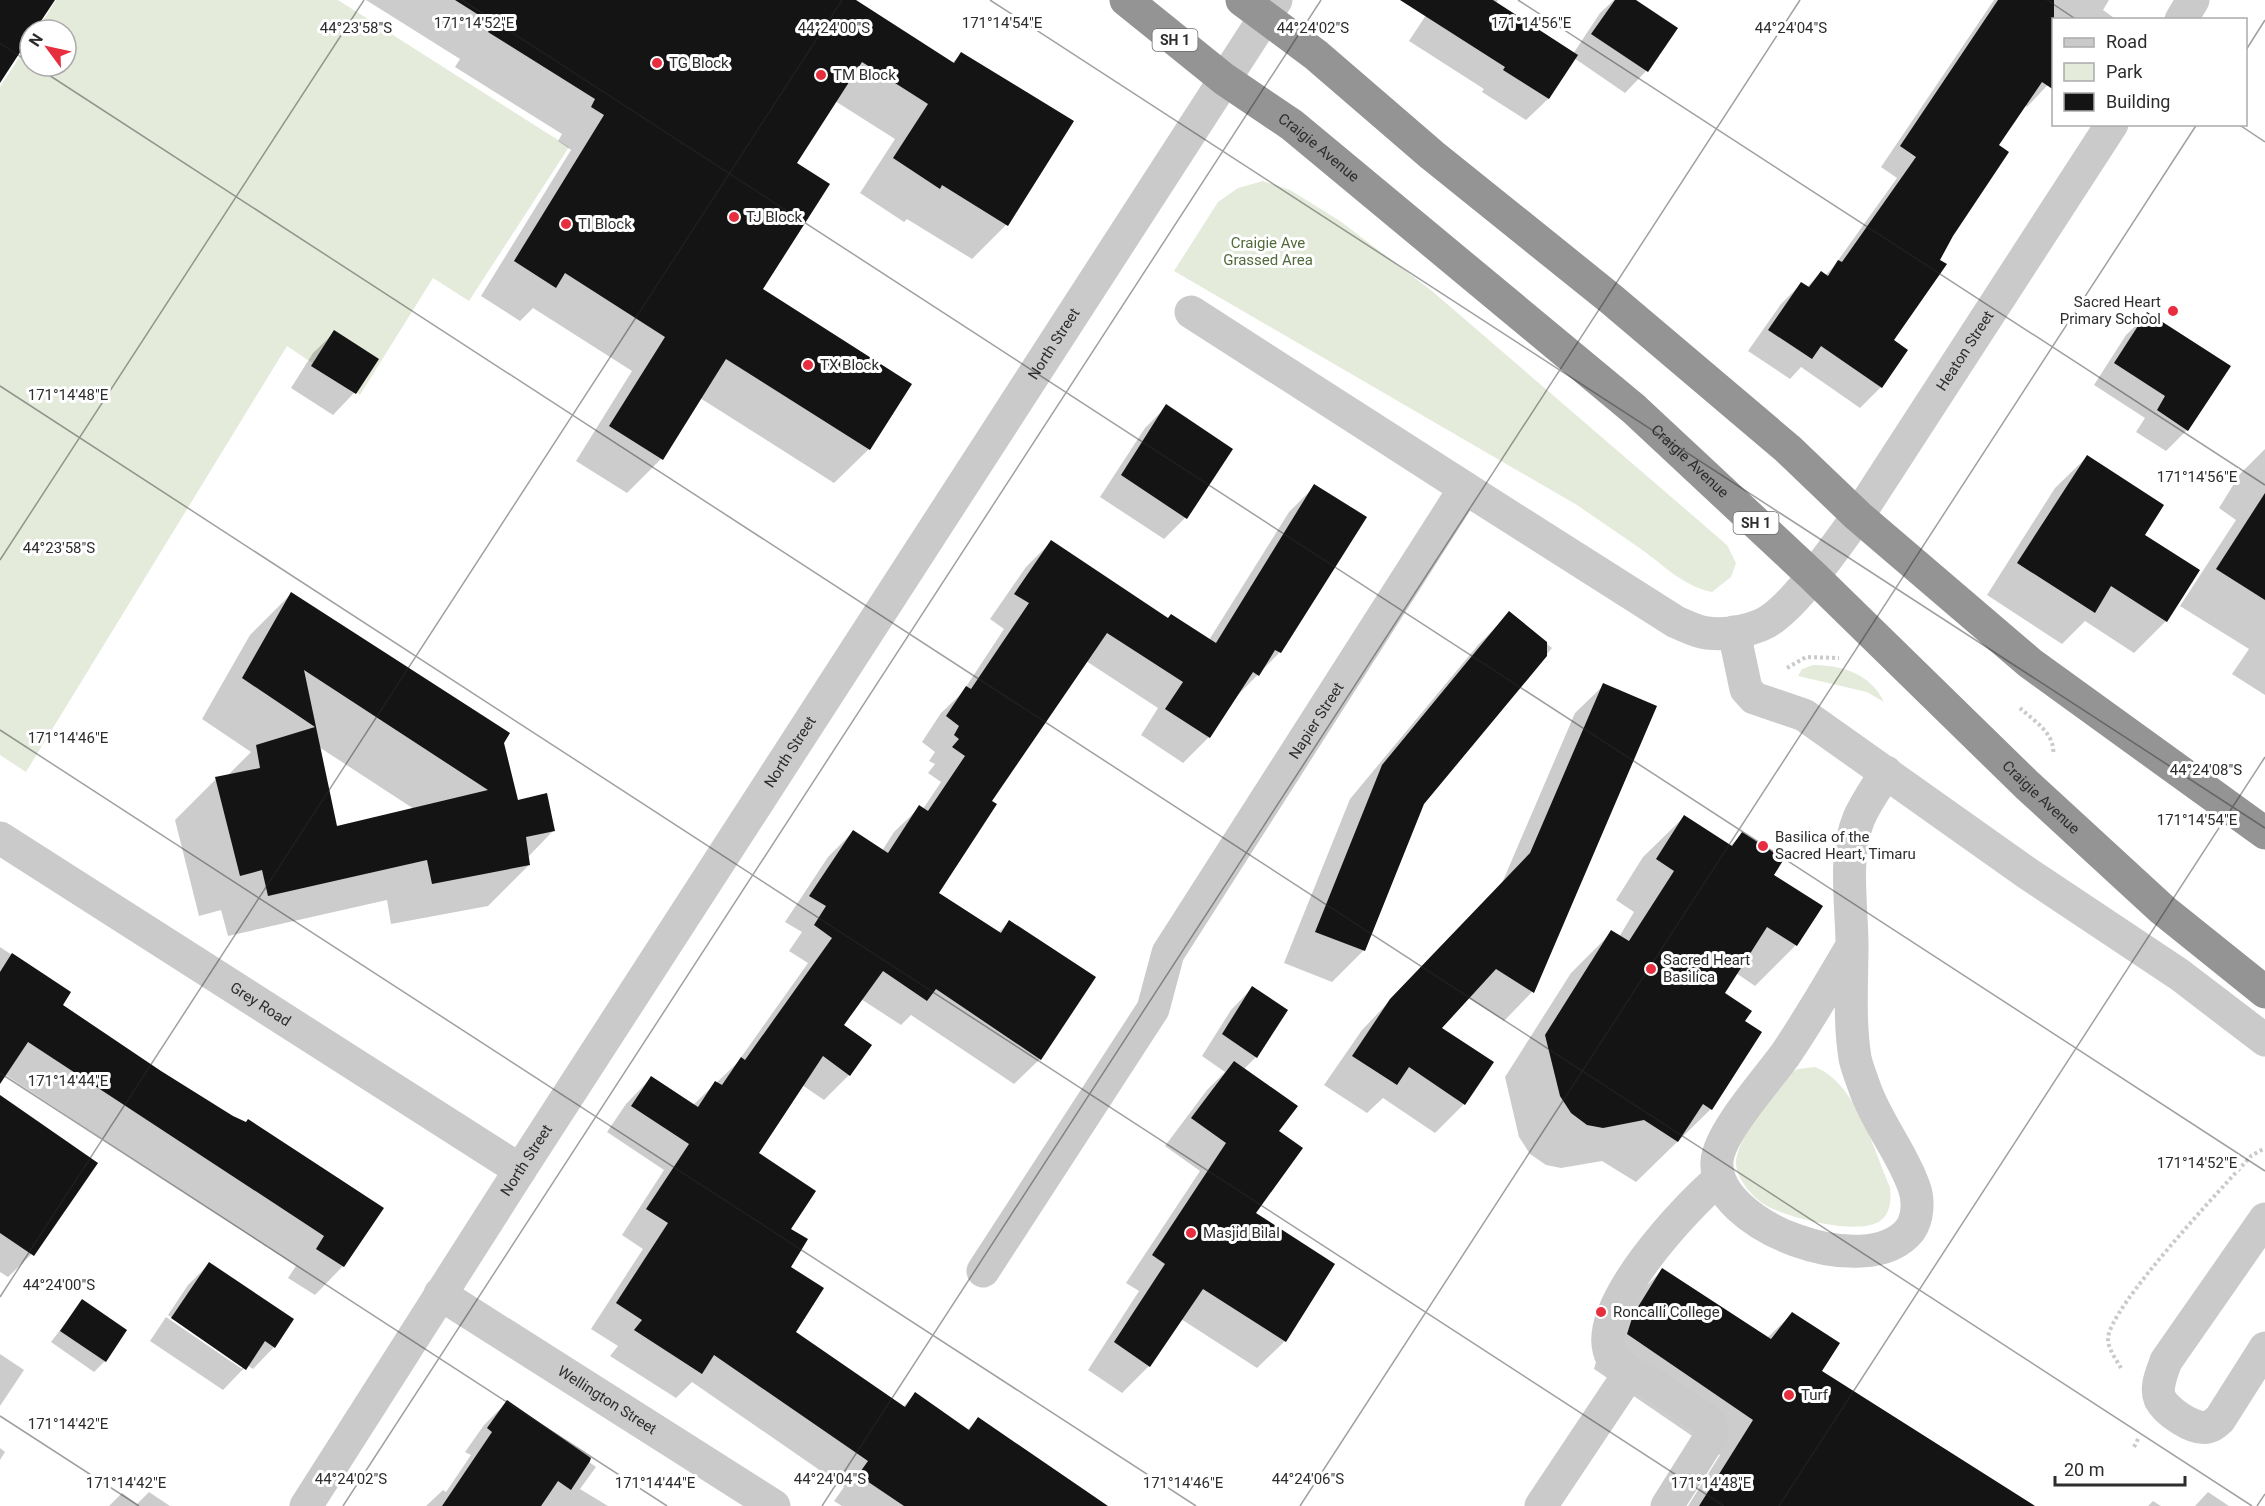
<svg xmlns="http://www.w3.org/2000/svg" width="2265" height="1506" viewBox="0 0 2265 1506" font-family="Roboto,sans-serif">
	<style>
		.green { fill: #e4ebdb }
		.shadow { fill: #0003; fill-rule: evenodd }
		.building { fill: #141414; fill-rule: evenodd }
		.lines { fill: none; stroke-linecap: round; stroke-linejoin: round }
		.path { stroke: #cacaca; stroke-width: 4; stroke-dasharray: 3 3; stroke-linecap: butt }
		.minor { stroke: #cacaca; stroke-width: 33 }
		.highway { stroke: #949494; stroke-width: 33 }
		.ticks { fill: none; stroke: #2d2d2d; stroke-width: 1.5; stroke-opacity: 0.45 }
		.poi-dot { fill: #e62e3f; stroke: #fff; stroke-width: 2 }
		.labels { text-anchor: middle; stroke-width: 6; stroke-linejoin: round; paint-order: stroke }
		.shield { fill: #fff; stroke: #6c6c6c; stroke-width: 1.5 }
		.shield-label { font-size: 14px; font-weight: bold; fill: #2d2d2d }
		.poi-label { font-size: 15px; fill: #2d2d2d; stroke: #fff; text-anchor: start }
		.street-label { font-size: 15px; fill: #2d2d2d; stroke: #fff }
		.park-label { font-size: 15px; fill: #51693b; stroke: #fff }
		.ticks-label { font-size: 15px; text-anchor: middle; fill: #2d2d2d; stroke: #fff; stroke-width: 6; stroke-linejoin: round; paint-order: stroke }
	</style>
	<rect width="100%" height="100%" fill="#fff"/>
	<g class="green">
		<path d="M 56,0 L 338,0 L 569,147 L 469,301 L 433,278 L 360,395 L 287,346 L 26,772 L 0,755 L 0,87 L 30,41 L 30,66 L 66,66 L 66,30 L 37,30 Z"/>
		<path d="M 1263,181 L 1290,190 L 1340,221 L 1432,291 L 1727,545 L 1736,563 L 1731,577 L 1712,592 C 1682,586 1663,564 1638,547 C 1618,533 1597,519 1577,505 L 1174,271 L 1218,202 L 1238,188 Z"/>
		<path d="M 1813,665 C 1842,665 1871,674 1884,702 L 1867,692 L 1798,676 L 1802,669 Z"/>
		<path d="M 1815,1067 C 1856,1083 1874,1150 1890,1187 C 1891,1200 1891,1213 1880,1221 C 1858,1236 1789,1218 1767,1206 C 1754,1199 1736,1179 1736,1163 C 1736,1140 1773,1095 1786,1075 L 1798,1069 Z"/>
	</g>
	<g class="shadow">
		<path d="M 366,0 L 853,0 L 952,63 L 961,54 L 1072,121 L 1006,225 L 972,259 L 907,219 L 904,222 L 860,193 L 895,139 L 835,101 L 795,163 L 761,290 L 910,384 L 869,449 L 834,483 L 700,398 L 661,459 L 627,493 L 576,461 L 632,371 L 533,308 L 520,321 L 481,296 L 571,150 L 558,141 L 562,134 L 455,67 L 460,59 Z"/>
		<path d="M 1436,0 L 1498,0 L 1496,3 L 1573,54 L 1600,13 L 1614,0 L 1634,0 L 1676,29 L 1646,71 L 1625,93 L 1574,58 L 1548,99 L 1526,120 L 1482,92 L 1484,89 L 1409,41 Z"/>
		<path d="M 1994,0 L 2109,0 L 2103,10 L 2117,20 L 2054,20 L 2054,78 L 2027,107 L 2024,105 L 1997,145 L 1952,235 L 1892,341 L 1881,387 L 1860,408 L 1801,367 L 1790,379 L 1748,351 L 1781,304 L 1801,284 L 1807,287 L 1821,273 L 1825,276 L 1834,266 L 1897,178 L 1881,167 Z"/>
		<path d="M 2148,314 L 2187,430 L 2166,451 L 2136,432 L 2145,418 L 2094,385 L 2126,335 Z"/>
		<path d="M 335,332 L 377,359 L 354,393 L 333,415 L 291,388 L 313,353 Z"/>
		<path d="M 1167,406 L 1185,518 L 1164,539 L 1100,497 L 1145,428 Z"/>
		<path d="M 2265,449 L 2265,695 L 2232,674 L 2249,649 L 2180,606 L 2236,520 L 2219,508 L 2240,474 Z"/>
		<path d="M 2087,457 L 2143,535 L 2166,621 L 2134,653 L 2085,621 L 2062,644 L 1987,595 L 2055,488 Z"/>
		<path d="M 1315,486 L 1280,652 L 1233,700 L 1209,737 L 1183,763 L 1141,735 L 1158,708 L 1086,661 L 990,801 L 937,894 L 998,933 L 1009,922 L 1040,1059 L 1014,1084 L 911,1015 L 901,1025 L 861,999 L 842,1026 L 849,1075 L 824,1100 L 802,1085 L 757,1153 L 789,1230 L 789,1268 L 794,1333 L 903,1407 L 915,1394 L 967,1430 L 978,1419 L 1072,1506 L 842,1506 L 834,1501 L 844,1487 L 692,1382 L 676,1398 L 610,1356 L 618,1346 L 591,1329 L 643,1249 L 622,1235 L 664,1170 L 607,1132 L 626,1104 L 651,1078 L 692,1106 L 737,1063 L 808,963 L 789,951 L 802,932 L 785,922 L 828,857 L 853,832 L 882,851 L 894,832 L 920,807 L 923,809 L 941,782 L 928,773 L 935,764 L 929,761 L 935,752 L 922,742 L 941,713 L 962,693 L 1004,629 L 990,619 L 1026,567 L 1051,542 L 1168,619 L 1209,640 L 1289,512 Z"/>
		<path d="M 291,594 L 502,743 L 516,802 L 553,831 L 528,857 L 529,865 L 488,906 L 391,924 L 387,900 L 228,936 L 221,910 L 199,916 L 175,820 L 216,779 L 227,776 L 251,752 L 202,719 L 250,635 ZM 319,747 L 414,809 L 336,828 Z"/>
		<path d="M 1510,613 L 1552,648 L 1423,803 L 1364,950 L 1332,982 L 1284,963 L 1350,799 L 1478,645 Z"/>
		<path d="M 1604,685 L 1655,706 L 1532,992 L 1504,1021 L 1468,998 L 1440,1028 L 1492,1063 L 1464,1104 L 1435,1133 L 1383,1098 L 1367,1113 L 1324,1085 L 1362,1030 L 1502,883 L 1575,713 Z"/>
		<path d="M 1684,817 L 1730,846 L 1742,834 L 1772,875 L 1796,945 L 1755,986 L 1736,973 L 1723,994 L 1743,1022 L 1760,1033 L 1711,1109 L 1636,1182 L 1602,1161 L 1561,1168 L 1546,1165 L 1530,1154 L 1519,1137 L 1505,1077 L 1571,973 L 1612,932 L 1619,937 L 1634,912 L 1616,900 L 1643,857 Z"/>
		<path d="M 0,947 L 69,993 L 61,1006 L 160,1072 L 382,1208 L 343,1266 L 315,1295 L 288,1278 L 296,1266 L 4,1074 L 0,1081 Z"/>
		<path d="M 1252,988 L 1256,1057 L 1243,1070 L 1277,1132 L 1254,1213 L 1285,1341 L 1257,1368 L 1181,1319 L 1149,1366 L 1122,1393 L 1088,1370 L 1139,1291 L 1126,1283 L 1200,1171 L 1165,1146 L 1207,1090 L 1225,1072 L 1202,1056 L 1231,1010 Z"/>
		<path d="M 0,1097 L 37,1249 L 8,1277 L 0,1272 Z"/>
		<path d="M 209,1264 L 274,1347 L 253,1369 L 247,1365 L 223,1390 L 150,1341 L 166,1317 L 242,1369 L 242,1366 L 168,1315 L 188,1285 Z"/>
		<path d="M 1662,1270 L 1767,1338 L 1792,1314 L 1820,1371 L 2003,1506 L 1688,1506 L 1720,1455 L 1594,1369 L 1599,1351 L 1628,1305 Z"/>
		<path d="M 82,1301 L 125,1330 L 105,1361 L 94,1372 L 51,1342 Z"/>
		<path d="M 0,1354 L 24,1370 L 0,1406 Z"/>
		<path d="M 507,1402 L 596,1467 L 580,1489 L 608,1506 L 426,1506 L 443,1490 L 446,1492 L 471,1455 L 465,1452 L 484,1425 Z"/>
		<path d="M 0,1448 L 5,1452 L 0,1460 Z"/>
		<path d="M 149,1492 L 170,1506 L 109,1506 L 122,1493 L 137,1504 Z"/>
		<path d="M 2208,1492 L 2229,1506 L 2195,1506 Z"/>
		<path d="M 2153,1501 L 2161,1506 L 2148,1506 Z"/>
	</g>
	<g class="building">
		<path d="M 0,0 L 55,0 L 35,30 L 30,30 L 30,37 L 0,83 Z"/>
		<path d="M 455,0 L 856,0 L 954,63 L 961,52 L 1074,121 L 1008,226 L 942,185 L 940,189 L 893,158 L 928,104 L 862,62 L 797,163 L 830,184 L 763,289 L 912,384 L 870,450 L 726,359 L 663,460 L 609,426 L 665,337 L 565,273 L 556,288 L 514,261 L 604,115 L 591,107 L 595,99 L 488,32 L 493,24 Z"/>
		<path d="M 1400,0 L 1493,0 L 1578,55 L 1549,99 L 1503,70 L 1505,67 Z"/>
		<path d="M 1615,0 L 1636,0 L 1678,28 L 1648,72 L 1591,34 Z"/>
		<path d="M 1998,0 L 2054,0 L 2054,90 L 2042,82 L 1999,145 L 2009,152 L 1953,236 L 1940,260 L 1947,264 L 1894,340 L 1908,350 L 1882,388 L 1821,346 L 1812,359 L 1768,330 L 1801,282 L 1809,287 L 1821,271 L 1828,276 L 1838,260 L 1842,262 L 1916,157 L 1900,146 Z"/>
		<path d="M 2147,312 L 2231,366 L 2188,431 L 2157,410 L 2165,396 L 2114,363 Z"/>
		<path d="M 334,330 L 379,359 L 356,394 L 311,366 Z"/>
		<path d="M 1166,404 L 1233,449 L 1187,519 L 1121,475 Z"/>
		<path d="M 2087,455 L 2164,505 L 2145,535 L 2200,570 L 2167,622 L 2111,586 L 2095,613 L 2017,563 Z"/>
		<path d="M 1314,484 L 1367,517 L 1281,653 L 1275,650 L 1259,676 L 1253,672 L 1210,738 L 1165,709 L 1183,682 L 1107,633 L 992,801 L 997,804 L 939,893 L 1001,933 L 1009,920 L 1096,977 L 1041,1060 L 936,989 L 927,1001 L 883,971 L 844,1025 L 872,1045 L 850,1076 L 823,1056 L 759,1153 L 816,1191 L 791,1229 L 808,1239 L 791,1267 L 824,1288 L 796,1332 L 905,1407 L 915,1392 L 969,1430 L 978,1417 L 1108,1506 L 904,1506 L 858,1475 L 868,1461 L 714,1355 L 702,1374 L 634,1330 L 642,1320 L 616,1303 L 668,1223 L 646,1209 L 689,1144 L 631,1106 L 651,1076 L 698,1107 L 715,1081 L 722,1085 L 741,1057 L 745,1060 L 832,938 L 814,925 L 826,906 L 809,896 L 853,830 L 888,853 L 919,805 L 928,811 L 965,756 L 952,747 L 959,739 L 954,735 L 959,726 L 946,716 L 966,686 L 971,689 L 1029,603 L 1014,594 L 1051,540 L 1168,618 L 1171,614 L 1216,643 Z"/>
		<path d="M 2265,493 L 2265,600 L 2216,569 Z"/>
		<path d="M 291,592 L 510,733 L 504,743 L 518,800 L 547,793 L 555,831 L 526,837 L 530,865 L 432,884 L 427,860 L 268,896 L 262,870 L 240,876 L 215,777 L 260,768 L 256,745 L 315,727 L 242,678 ZM 304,670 L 488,790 L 337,826 Z"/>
		<path d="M 1509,611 L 1547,642 L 1547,656 L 1424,804 L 1365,951 L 1315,932 L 1382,765 Z"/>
		<path d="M 1603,683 L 1657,706 L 1534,993 L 1496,969 L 1442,1028 L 1494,1062 L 1465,1105 L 1409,1067 L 1397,1085 L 1352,1056 L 1390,999 L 1530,853 Z"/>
		<path d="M 1684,815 L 1732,846 L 1742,832 L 1784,859 L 1774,875 L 1823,906 L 1797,946 L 1767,927 L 1725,993 L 1752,1011 L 1745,1021 L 1762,1032 L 1712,1110 L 1703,1104 L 1678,1142 L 1644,1120 L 1603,1128 L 1587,1125 L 1571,1113 L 1560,1096 L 1545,1035 L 1611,930 L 1629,941 L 1674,871 L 1656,859 Z"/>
		<path d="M 12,953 L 71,992 L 63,1005 L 161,1071 L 233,1116 L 246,1122 L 248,1119 L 384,1208 L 344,1267 L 316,1249 L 324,1236 L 28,1042 L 0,1084 L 0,972 Z"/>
		<path d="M 1252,986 L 1288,1010 L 1257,1058 L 1222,1034 Z"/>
		<path d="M 1234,1061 L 1298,1106 L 1279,1131 L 1303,1148 L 1256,1213 L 1335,1264 L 1286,1342 L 1203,1289 L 1150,1367 L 1114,1342 L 1165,1264 L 1152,1255 L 1226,1143 L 1191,1118 Z"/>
		<path d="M 0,1095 L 98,1163 L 34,1256 L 0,1233 Z"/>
		<path d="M 209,1262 L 294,1319 L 275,1348 L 265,1341 L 246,1370 L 171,1318 Z"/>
		<path d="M 1662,1268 L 1771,1339 L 1792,1312 L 1840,1343 L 1822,1371 L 2035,1506 L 1699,1506 L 1753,1420 L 1627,1334 L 1633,1315 Z"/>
		<path d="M 82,1299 L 127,1330 L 106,1362 L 60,1331 Z"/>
		<path d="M 507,1400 L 591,1458 L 590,1461 L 571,1490 L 558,1481 L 541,1506 L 442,1506 L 492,1432 L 487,1428 Z"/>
	</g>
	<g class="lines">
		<g class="path">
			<path d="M 1787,668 L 1806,657 L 1839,658"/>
			<path d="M 2020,708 C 2034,721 2056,734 2053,755"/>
			<path d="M 2121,1368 C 2116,1359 2108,1349 2108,1339 C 2108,1308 2225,1185 2251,1156 L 2265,1148"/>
			<path d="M 2134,1447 L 2139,1437"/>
		</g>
		<g class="minor">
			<path d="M 2181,20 L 2193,0"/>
			<path d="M 1191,312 L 1465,488"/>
			<path d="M 1734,632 L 1746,689 L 1754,698 L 1804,715 L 2027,873 L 2180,975 L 2265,1040"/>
			<path id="s1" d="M 0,838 L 520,1170"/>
			<path d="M 1852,946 C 1830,983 1809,1020 1785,1055 C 1767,1080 1719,1133 1717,1161 C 1712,1226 1867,1284 1910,1230 C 1918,1219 1919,1200 1914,1187 C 1902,1152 1876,1122 1864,1086 C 1861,1077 1857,1068 1855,1058 C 1849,1021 1852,982 1852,945 C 1852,906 1843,856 1859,818 C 1866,802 1877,787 1886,772"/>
			<path d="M 2265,1219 L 2166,1361 C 2162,1373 2155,1387 2160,1399 C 2166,1411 2194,1431 2208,1427 C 2212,1426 2217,1422 2220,1419 L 2265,1348"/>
			<path id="s2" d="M 983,1271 L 1153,1009 L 1168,953 L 1465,488 L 1676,622 C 1686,626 1697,632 1707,633 C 1724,635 1744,632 1761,625 C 1791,613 1838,543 1858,516 L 2112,124"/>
			<path id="s3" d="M 440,1294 L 774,1506"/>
			<path d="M 1634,1375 C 1624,1369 1612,1363 1609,1350 C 1596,1303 1685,1208 1718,1180"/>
			<path id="s4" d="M 306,1506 L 520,1170 L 1276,0"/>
			<path d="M 1541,1506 L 1623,1383 L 1634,1375 L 1648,1381 L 1705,1419 L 1711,1426 L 1711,1436 L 1667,1506"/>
		</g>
		<g class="highway">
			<path id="s5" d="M 1126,0 L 1224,79 L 1292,125 L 1634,409 L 1813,576 L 2027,785 L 2163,910 L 2265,992"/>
			<path d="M 1242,0 L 1316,55 L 1432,155 L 1611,299 L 1788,449 L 1858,516 L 2030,663 L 2265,833"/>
		</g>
	</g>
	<path class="ticks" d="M 462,0 L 2265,1171M 990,0 L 2265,828M 1518,0 L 2265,485M 2047,0 L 2077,20M 0,43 L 30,63M 2246,50 L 2265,20M 35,66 L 2252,1506M 2238,124 L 2265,142M 0,386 L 1724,1506M 0,560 L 364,0M 0,730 L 1196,1506M 0,1073 L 667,1506M 0,1297 L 842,0M 0,1416 L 139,1506M 343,1506 L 1321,0M 822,1506 L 1800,0M 1300,1506 L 2197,124M 1779,1506 L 2265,757M 2257,1506 L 2265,1494"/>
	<g class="poi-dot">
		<circle cx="657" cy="63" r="6"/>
		<circle cx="821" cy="75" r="6"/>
		<circle cx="734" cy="217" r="6"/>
		<circle cx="566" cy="224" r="6"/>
		<circle cx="2173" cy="311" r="6"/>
		<circle cx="808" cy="365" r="6"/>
		<circle cx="1763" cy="846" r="6"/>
		<circle cx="1651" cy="969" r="6"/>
		<circle cx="1191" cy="1233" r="6"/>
		<circle cx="1601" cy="1312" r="6"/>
		<circle cx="1789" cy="1395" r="6"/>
	</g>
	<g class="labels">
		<g class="shield">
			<rect x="1152.5" y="29" width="45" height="22" rx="4.5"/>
			<rect x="1733.5" y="512" width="45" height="22" rx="4.5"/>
		</g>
		<g class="shield-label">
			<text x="1175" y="45">SH 1</text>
			<text x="1756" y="528">SH 1</text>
		</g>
		<g class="poi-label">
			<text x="669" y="68">TG Block</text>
			<text x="833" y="80">TM Block</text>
			<text x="746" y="222">TJ Block</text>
			<text x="578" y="229">TI Block</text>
			<text x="2161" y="307" text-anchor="end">Sacred Heart<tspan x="2161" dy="17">Primary School</tspan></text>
			<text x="820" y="370">TX Block</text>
			<text x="1775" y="842">Basilica of the<tspan x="1775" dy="17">Sacred Heart, Timaru</tspan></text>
			<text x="1663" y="965">Sacred Heart<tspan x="1663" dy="17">Basilica</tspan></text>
			<text x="1203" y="1238">Masjid Bilal</text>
			<text x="1613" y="1317">Roncalli College</text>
			<text x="1801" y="1400">Turf</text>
		</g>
		<g class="street-label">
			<text dy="5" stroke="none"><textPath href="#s5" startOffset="243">Craigie Avenue</textPath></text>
			<text dy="5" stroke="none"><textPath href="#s4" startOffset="1382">North Street</textPath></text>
			<text dy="5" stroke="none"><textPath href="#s2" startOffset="1604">Heaton Street</textPath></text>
			<text dy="5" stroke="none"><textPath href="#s5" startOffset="729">Craigie Avenue</textPath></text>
			<text dy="5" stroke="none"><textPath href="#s2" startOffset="646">Napier Street</textPath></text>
			<text dy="5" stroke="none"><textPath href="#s4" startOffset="896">North Street</textPath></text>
			<text dy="5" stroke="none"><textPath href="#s5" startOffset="1215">Craigie Avenue</textPath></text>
			<text dy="5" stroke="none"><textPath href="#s1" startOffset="309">Grey Road</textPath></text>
			<text dy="5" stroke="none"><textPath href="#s4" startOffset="410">North Street</textPath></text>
			<text dy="5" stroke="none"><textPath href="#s3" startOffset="198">Wellington Street</textPath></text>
		</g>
		<g class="park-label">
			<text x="1268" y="248">Craigie Ave<tspan x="1268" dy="17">Grassed Area</tspan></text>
		</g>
	</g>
	<g class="ticks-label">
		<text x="474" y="28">171°14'52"E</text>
		<text x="1002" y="28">171°14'54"E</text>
		<text x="1531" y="28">171°14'56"E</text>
		<text x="356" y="33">44°23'58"S</text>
		<text x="834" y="33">44°24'00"S</text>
		<text x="1313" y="33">44°24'02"S</text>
		<text x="1791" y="33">44°24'04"S</text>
		<text x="68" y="400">171°14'48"E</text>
		<text x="2197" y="482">171°14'56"E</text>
		<text x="59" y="553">44°23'58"S</text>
		<text x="68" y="743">171°14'46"E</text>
		<text x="2206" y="775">44°24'08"S</text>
		<text x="2197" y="825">171°14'54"E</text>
		<text x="68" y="1086">171°14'44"E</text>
		<text x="2197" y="1168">171°14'52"E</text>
		<text x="59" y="1290">44°24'00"S</text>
		<text x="68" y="1429">171°14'42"E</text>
		<text x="351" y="1484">44°24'02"S</text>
		<text x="830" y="1484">44°24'04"S</text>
		<text x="1308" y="1484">44°24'06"S</text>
		<text x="126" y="1488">171°14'42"E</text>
		<text x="655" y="1488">171°14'44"E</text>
		<text x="1183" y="1488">171°14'46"E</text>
		<text x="1711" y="1488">171°14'48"E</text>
	</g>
	<rect x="2052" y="18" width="195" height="108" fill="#ffffff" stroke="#ababab" stroke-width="1.5"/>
	<rect x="2064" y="38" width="30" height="9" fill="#cacaca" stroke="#ababab" stroke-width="1.5"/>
	<text x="2106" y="48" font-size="18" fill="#2d2d2d">Road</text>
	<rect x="2064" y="63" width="30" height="18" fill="#e4ebdb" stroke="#ababab" stroke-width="1.5"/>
	<text x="2106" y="78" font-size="18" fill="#2d2d2d">Park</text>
	<rect x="2064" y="93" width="30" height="18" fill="#141414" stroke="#ababab" stroke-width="1.5"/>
	<text x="2106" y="108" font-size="18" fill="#2d2d2d">Building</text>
	<g transform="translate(48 48) rotate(303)"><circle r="28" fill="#ffffff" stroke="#ababab" stroke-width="1.5"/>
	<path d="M0-4.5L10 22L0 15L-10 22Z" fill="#e62e3f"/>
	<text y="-9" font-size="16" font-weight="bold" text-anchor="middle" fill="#2d2d2d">N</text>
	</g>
	<path d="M2055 1476v9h130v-9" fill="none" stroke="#2d2d2d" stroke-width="3"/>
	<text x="2064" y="1476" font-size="18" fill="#2d2d2d" stroke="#ffffff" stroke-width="4.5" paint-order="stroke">20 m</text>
</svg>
